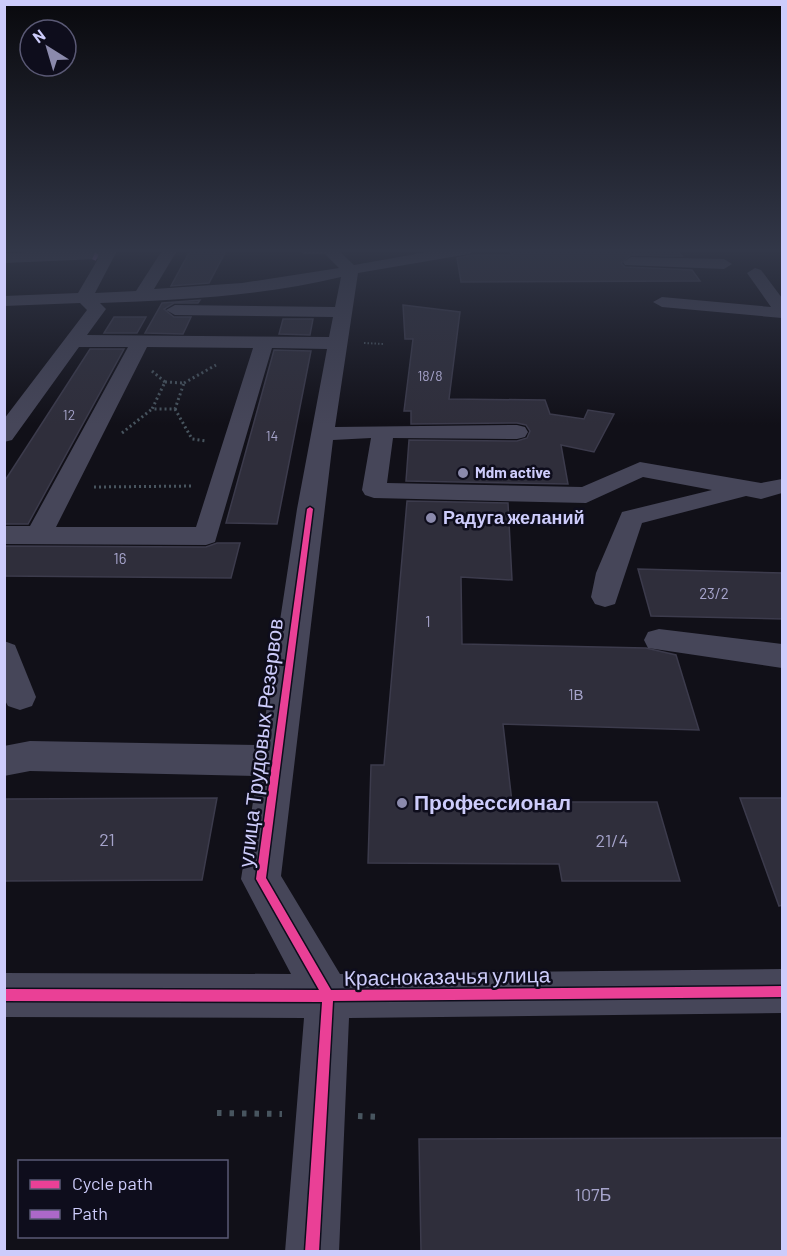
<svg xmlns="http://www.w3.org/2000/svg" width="787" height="1256" viewBox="0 0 787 1256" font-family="Barlow,sans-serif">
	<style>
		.building { fill: #2f2e3b; stroke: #3c3b4c; stroke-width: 1.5 }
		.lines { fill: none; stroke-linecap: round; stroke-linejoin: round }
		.path-far2 { stroke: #48555f; stroke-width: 2; stroke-dasharray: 1.5 2; stroke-linecap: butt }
		.path-far1 { stroke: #48555f; stroke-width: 3; stroke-dasharray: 2 3; stroke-linecap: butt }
		.path { stroke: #48555f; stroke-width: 6; stroke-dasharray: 4.5 8; stroke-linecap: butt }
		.minor { fill: #464659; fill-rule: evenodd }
		.quiet { stroke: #ac68c9; stroke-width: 4; stroke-dasharray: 7 4; stroke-linecap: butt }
		.cycleway-casing { stroke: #0e0d1c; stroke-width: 3 }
		.cycleway { fill: #ea4096; fill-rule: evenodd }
		.poi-dot { fill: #8b8aac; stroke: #0e0d1c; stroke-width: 2 }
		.labels { text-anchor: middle; stroke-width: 5; stroke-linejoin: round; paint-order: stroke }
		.far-number-label { font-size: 14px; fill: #a6a4cb }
		.far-poi-label { font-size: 15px; font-weight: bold; fill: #cdccfb; stroke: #0e0d1c; text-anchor: start }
		.number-label { font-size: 15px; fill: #a6a4cb }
		.poi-label { font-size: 18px; font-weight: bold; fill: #cdccfb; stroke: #0e0d1c; text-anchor: start }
		.near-number-label { font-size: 18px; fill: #a6a4cb }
		.near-street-label { font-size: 21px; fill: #cdccfb; stroke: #0e0d1c }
		.near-poi-label { font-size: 21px; font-weight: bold; fill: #cdccfb; stroke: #0e0d1c; text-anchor: start }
	</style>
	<rect width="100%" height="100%" fill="#111018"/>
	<g class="building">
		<path d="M 191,249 L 227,249 L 209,283 L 171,286 Z"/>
		<path d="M 509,249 L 676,249 L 682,256 L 631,255 L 621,263 L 625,267 L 692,270 L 700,281 L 461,282 L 457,258 L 472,255 L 512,255 Z"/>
		<path d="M 200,300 L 198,303 L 174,303 L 164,309 L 174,317 L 191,317 L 183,334 L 145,333 L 162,303 Z"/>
		<path d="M 403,305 L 460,312 L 449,399 L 545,400 L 550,414 L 584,419 L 588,410 L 614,414 L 594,452 L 561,445 L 568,484 L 406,481 L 409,440 L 517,441 L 527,438 L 530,431 L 526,425 L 517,423 L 411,424 L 411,411 L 404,411 L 413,339 L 405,339 Z"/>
		<path d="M 114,317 L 146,317 L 137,333 L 104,333 Z"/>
		<path d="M 283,319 L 313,319 L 310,335 L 279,334 Z"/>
		<path d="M 90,349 L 124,349 L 28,524 L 4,524 L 4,482 Z"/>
		<path d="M 274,350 L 311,351 L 277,524 L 226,523 Z"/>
		<path d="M 407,501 L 508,503 L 512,580 L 461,577 L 462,644 L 646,648 L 676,655 L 699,730 L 503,724 L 512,802 L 657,802 L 680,881 L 562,881 L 559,864 L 368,863 L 371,765 L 384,765 Z"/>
		<path d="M 217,543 L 240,543 L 231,578 L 4,576 L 4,546 L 206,547 Z"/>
		<path d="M 638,569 L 783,573 L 783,619 L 651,616 Z"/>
		<path d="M 217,798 L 202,880 L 4,881 L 4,799 Z"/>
		<path d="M 740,798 L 783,798 L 783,905 L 779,906 Z"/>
		<path d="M 767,1138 L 783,1138 L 783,1251 L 421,1251 L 419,1139 Z"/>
	</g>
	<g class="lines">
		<g class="path-far2">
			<path d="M 191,249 L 200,249"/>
			<path d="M 236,249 L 283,250"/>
			<path d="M 364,343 L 384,344"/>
		</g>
		<g class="path-far1">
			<path d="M 152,371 L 165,382"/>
			<path d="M 165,382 L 184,383 L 175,409 L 152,409 Z"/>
			<path d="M 184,383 L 216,365"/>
			<path d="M 175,409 L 192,439 L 207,441"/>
			<path d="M 122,433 L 152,409"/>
			<path d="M 94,487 L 194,486"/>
		</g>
		<g class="path">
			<path d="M 217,1113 L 282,1114"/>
			<path d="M 358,1116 L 383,1117"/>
		</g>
		<g class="minor">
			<path d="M 118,249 L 95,293 L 136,291 L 163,249 L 178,249 L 154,289 L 242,283 L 339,268 L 325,254 L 304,254 L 297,249 L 337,249 L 354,265 L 444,249 L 476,249 L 469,254 L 358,273 L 335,427 L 517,425 L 525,427 L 528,432 L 525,437 L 517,439 L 393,438 L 387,483 L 582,487 L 640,462 L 761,483 L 782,479 L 782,493 L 761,499 L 746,496 L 642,523 L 615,604 L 605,607 L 595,604 L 591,597 L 596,573 L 622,512 L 712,490 L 643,477 L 586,503 L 374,498 L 365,495 L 362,490 L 371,438 L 333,440 L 281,876 L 340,974 L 782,969 L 782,1013 L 349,1018 L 339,1252 L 285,1252 L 304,1018 L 4,1017 L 4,973 L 291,974 L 241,879 L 257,776 L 30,771 L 4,776 L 4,746 L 30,741 L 261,745 L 297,509 L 327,349 L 272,348 L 215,542 L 206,545 L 4,544 L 4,526 L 30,526 L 128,347 L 79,347 L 12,440 L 4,442 L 4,419 L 87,310 L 80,303 L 4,306 L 4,296 L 78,293 L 98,259 L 4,263 L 4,253 ZM 341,277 L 335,307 L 175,305 L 166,310 L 175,315 L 333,317 L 329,337 L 87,335 L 106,309 L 100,303 C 180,300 263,296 341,277 ZM 147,347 L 253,348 L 196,527 L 56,527 Z"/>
			<path d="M 631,257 L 724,259 L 732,264 L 724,269 L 625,265 L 623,262 Z"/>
			<path d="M 755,268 L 761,270 L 782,298 L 782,318 L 662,307 L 653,302 L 662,297 L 771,307 L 747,273 Z"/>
			<path d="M 659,629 L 782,644 L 782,668 L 648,648 L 644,640 L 648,632 Z"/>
			<path d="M 4,641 L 15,645 L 36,697 L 32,706 L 20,710 L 8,706 L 4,699 Z"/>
		</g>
		<g class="quiet">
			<path d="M 4,250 L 29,249"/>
			<path d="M 94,260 L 99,249"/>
		</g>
		<defs>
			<path id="cycleway" d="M 310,507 L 313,509 L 266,878 L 331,990 L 782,986 L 782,997 L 333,1001 L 319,1252 L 305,1252 L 322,1002 L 4,1001 L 4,989 L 319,990 L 256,879 L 307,509 Z"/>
		</defs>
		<use href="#cycleway" class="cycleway-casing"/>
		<use href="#cycleway" class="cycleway"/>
	</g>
	<linearGradient id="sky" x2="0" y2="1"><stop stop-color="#09090d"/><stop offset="0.59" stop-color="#323748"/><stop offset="1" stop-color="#323748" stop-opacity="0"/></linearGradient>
	<rect width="787" height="425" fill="url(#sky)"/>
	<g class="poi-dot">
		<circle cx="463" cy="473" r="6"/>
		<circle cx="431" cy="518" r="6"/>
		<circle cx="402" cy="803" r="6"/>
	</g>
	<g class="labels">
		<g class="far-number-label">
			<text x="430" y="381">18/8</text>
			<text x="69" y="420">12</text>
			<text x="272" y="441">14</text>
		</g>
		<g class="far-poi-label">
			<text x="475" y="478">Mdm active</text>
		</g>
		<g class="number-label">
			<text x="120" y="564">16</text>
			<text x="714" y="599">23/2</text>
			<text x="428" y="627">1</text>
			<text x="576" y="700">1В</text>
		</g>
		<g class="poi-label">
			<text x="443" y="524">Радуга желаний</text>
		</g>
		<g class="near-number-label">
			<text x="107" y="846">21</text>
			<text x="612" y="847">21/4</text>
			<text x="593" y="1201">107Б</text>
		</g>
		<g class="near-street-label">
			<text transform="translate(261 743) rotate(-83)" y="7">улица Трудовых Резервов</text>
			<text transform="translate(447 977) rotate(-1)" y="7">Красноказачья улица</text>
		</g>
		<g class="near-poi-label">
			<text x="414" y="810">Профессионал</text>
		</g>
	</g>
	<rect width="787" height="1256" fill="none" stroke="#cdccfb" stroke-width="12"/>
	<rect x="18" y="1160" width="210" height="78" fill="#0e0d1c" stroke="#5a5975" stroke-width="1.5"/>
	<rect x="30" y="1180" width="30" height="9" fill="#ea4096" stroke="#5a5975" stroke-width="1.5"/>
	<text x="72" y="1190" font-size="18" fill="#cdccfb">Cycle path</text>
	<rect x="30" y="1210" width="30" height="9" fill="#ac68c9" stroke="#5a5975" stroke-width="1.5"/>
	<text x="72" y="1220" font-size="18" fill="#cdccfb">Path</text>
	<g transform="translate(48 48) rotate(323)"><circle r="28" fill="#0e0d1c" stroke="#5a5975" stroke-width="1.5"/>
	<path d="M0-4.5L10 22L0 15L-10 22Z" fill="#8b8aac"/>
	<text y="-9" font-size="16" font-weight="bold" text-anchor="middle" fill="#cdccfb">N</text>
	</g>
</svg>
